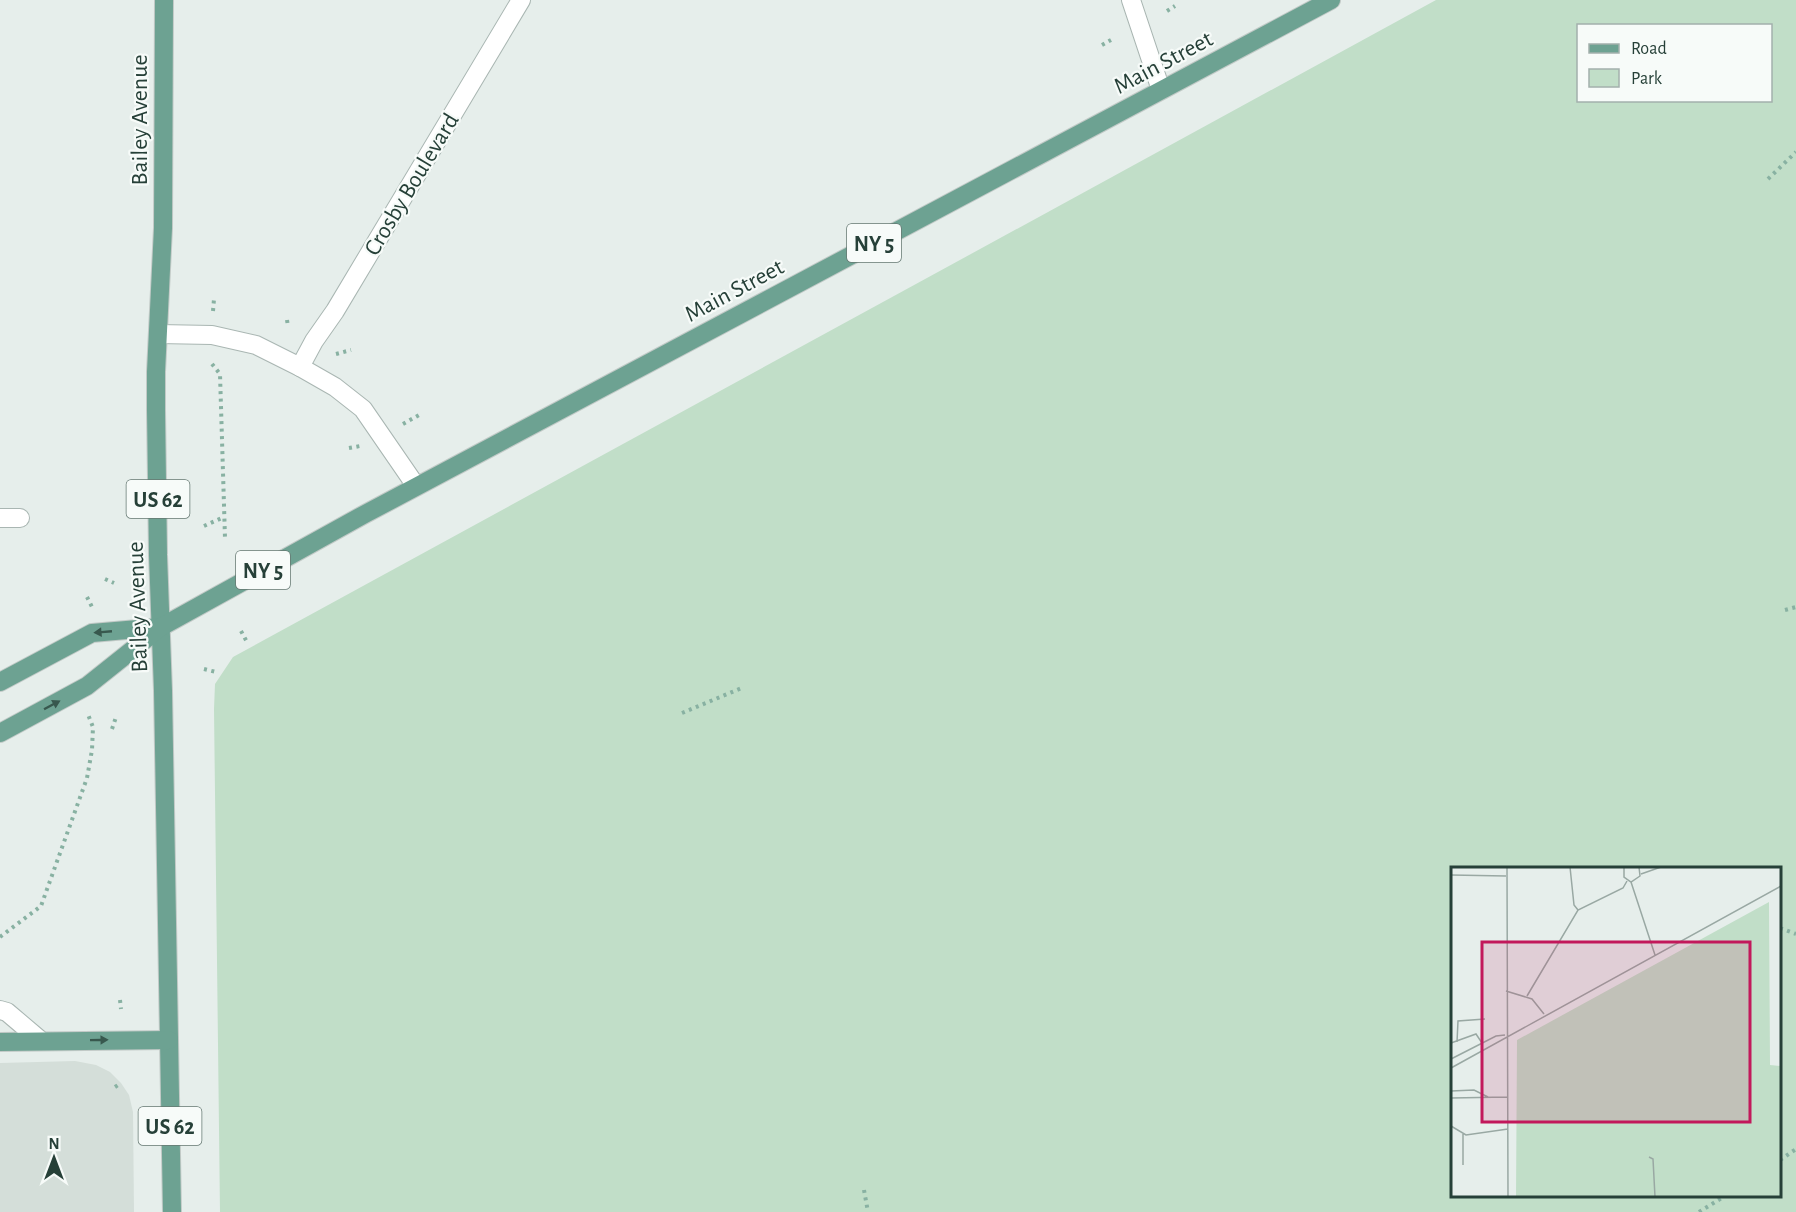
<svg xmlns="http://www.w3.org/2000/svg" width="1796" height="1212" viewBox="0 0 1796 1212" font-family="'Alegreya Sans',sans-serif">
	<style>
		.built { fill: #d4ded9 }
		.green { fill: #c1dec8; fill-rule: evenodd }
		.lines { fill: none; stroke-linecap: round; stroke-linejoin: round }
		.minor-casing { stroke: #a9b6b2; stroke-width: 20 }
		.major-casing { stroke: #c2cac7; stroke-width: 20 }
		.path { stroke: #88b1a2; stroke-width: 4; stroke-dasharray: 3 4.5; stroke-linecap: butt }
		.minor { stroke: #fff; stroke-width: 18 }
		.major { stroke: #6da292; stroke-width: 18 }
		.oneway { fill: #38584e }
		.labels { text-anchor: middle; stroke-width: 4.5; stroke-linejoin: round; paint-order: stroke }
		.shield { fill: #f7fbf9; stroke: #657872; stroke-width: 1.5 }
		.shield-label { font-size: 22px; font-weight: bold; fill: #264038 }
		.street-label { font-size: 24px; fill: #264038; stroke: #f7fbf9 }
		.inset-road { fill: none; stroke: #99a8a3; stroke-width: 1.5 }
		.view { fill: #c2185b; fill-opacity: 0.15; stroke: #c2185b; stroke-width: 3 }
		.inset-edge { fill: none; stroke: #264038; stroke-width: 3 }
	</style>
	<rect width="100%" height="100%" fill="#e6eeeb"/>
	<path class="built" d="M 75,1061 L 96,1065 L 110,1072 L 121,1083 L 129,1095 L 133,1112 L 134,1212 L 0,1212 L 0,1063 Z"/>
	<path class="green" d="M 1436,0 L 1796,0 L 1796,1212 L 220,1212 L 214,709 L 215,684 L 233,657 ZM 1578,26 L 1770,26 L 1770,100 L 1578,100 ZM 1452,868 L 1780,868 L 1780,1196 L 1452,1196 Z"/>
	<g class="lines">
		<defs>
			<g id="minor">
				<path d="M 1131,0 L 1161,90"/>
				<path d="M 158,334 L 212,335 L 256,345 L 300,367 L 335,387 L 363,409 L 416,486"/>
				<path d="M 300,367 L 314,341 L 335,311 L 521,0"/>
				<path d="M 0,518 L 20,518"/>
				<path d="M 0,1010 L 7,1012 L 40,1040"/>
			</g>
			<g id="major">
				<path d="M 164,0 L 163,228 L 156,372 L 156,410 L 158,555 L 163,691 L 172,1212"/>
				<path d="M 0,682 L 92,633 L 161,627"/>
				<path d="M 0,733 L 87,686 L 161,627 L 365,514 L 1331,0"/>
				<path d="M 0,1042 L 169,1040"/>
			</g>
		</defs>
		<use href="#minor" class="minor-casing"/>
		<use href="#major" class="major-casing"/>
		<g class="path">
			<path d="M 1167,11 L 1175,6"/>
			<path d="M 1102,45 L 1111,40"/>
			<path d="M 1768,179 L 1796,152"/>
			<path d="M 213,311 L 214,299"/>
			<path d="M 287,320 L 288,326"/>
			<path d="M 336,354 L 351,350"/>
			<path d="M 212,364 L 220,374 L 225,538"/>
			<path d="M 403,424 L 419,415"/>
			<path d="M 349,448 L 360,446"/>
			<path d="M 204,526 L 224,517"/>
			<path d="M 105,579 L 114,583"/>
			<path d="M 87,597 L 93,609"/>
			<path d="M 1785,610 L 1796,607"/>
			<path d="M 241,631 L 247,642"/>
			<path d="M 204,669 L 216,672"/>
			<path d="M 682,713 L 744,687"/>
			<path d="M 112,729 L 116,717"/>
			<path d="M 1780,928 L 1796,934"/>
			<path d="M 0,937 L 41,906 L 87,778 L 92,750 L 93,727 L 87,712"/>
			<path d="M 120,1000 L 121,1009"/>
			<path d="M 115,1087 L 121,1083"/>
			<path d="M 1780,1160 L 1796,1149"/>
			<path d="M 864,1190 L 868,1212"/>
			<path d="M 1699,1212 L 1725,1196"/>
		</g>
		<use href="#minor" class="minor"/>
		<use href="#major" class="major"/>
	</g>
	<defs><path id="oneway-solid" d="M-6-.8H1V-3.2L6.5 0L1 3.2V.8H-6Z" transform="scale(1.5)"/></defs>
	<g class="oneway">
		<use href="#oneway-solid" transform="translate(103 632) rotate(175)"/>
		<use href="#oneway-solid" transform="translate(52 705) rotate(-28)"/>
		<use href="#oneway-solid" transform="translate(99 1040) rotate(-1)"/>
	</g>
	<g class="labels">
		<g class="shield">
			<rect x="847" y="224" width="54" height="38" rx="4.5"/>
			<rect x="126.5" y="480" width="63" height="38" rx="4.5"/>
			<rect x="236" y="551" width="54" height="38" rx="4.5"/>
			<rect x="138.5" y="1107" width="63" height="38" rx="4.5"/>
		</g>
		<g class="shield-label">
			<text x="874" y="251">NY 5</text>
			<text x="158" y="507">US 62</text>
			<text x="263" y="578">NY 5</text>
			<text x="170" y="1134">US 62</text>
		</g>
		<g class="street-label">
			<text transform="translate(1163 62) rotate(-28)" y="8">Main Street</text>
			<text transform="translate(139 120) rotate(-90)" y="8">Bailey Avenue</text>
			<text transform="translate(411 184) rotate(-59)" y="8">Crosby Boulevard</text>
			<text transform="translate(734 290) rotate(-28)" y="8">Main Street</text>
			<text transform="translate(137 607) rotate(-92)" y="8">Bailey Avenue</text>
		</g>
	</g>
	<g transform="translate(1451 867)">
		<rect width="330" height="330" fill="#e6eeeb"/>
		<path d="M 318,35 L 319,198 L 330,199 L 330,330 L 65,330 L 66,173 Z" fill="#c1dec8"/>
		<path class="inset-road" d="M 56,0 L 57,330M 119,0 L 123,38 L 127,43M 173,0 L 173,10 L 180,15 L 189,9 L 188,0M 190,7 L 210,0M 0,8 L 55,9M 180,15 L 204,88M 55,124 L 81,132 L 93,147M 76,129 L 127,43 L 172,21 L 176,14M 6,175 L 7,154 L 34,152M 0,176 L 25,167 L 31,176M 0,192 L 45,169 L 54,168M 0,201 L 330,19M 0,224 L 23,223 L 37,230M 0,231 L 56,230M 0,259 L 15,268 L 57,262M 12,267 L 12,298M 198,290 L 202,292 L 204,330"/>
		<path class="view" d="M 31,75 L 299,75 L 299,255 L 31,255 Z"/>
		<rect width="330" height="330" class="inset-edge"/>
	</g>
	<rect x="1577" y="24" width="195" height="78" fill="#f7fbf9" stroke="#a3b0ac" stroke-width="1.5"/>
	<rect x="1589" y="44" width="30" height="9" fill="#6da292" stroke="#a3b0ac" stroke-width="1.5"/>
	<text x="1631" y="54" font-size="18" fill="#264038">Road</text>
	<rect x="1589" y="69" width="30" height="18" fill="#c1dec8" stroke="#a3b0ac" stroke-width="1.5"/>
	<text x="1631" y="84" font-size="18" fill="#264038">Park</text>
	<g transform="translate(54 1158)" stroke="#f7fbf9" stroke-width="4.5" paint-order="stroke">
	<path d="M0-4.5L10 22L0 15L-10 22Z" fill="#264038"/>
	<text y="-9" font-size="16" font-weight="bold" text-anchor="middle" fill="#264038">N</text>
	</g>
</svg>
